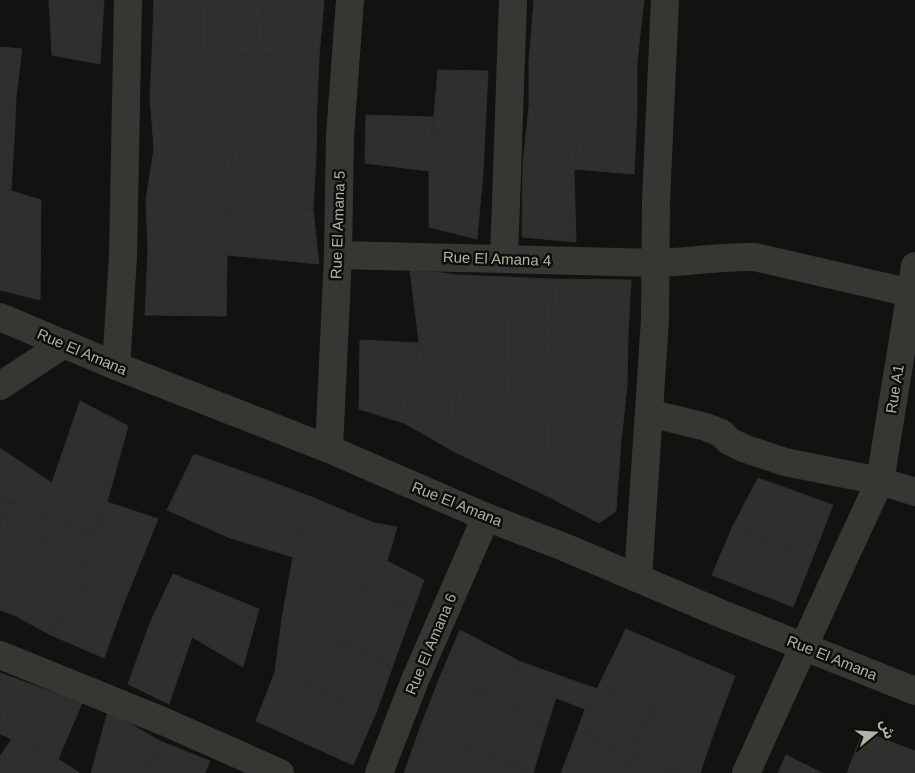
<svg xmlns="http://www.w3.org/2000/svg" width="915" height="773" viewBox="0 0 915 773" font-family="Arial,'Noto Sans Arabic',sans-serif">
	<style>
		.building { fill: #2d302c; stroke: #2c2f2b }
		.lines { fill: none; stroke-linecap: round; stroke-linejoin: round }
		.minor { stroke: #353832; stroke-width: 28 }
		.labels { text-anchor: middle; stroke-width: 5; stroke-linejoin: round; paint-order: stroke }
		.street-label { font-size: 15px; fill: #aeb5a1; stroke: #0d0e0c }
	</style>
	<rect width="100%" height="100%" fill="#121311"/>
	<g class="building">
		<path d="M 49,0 L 104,0 L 100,64 L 52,55 Z"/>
		<path d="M 154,0 L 208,0 L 208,55 L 152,56 Z"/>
		<path d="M 208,0 L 263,0 L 264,55 L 208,55 Z"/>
		<path d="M 263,0 L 324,0 L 319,57 L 264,55 Z"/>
		<path d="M 534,0 L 581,0 L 579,61 L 529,61 Z"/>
		<path d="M 581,0 L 644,0 L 637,62 L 579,61 Z"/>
		<path d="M 0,47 L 22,49 L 16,97 L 0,96 Z"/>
		<path d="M 208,55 L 236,55 L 233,103 L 150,97 L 152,56 Z"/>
		<path d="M 236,55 L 319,57 L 317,105 L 233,103 Z"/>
		<path d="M 529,61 L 579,61 L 582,113 L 529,106 Z"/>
		<path d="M 579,61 L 637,62 L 637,110 L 582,113 Z"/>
		<path d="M 438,70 L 488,71 L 483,172 L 429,171 Z"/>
		<path d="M 0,96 L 16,97 L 14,141 L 0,140 Z"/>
		<path d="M 150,97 L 233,103 L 233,151 L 154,149 Z"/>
		<path d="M 233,103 L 317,105 L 316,157 L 233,151 Z"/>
		<path d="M 529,106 L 582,113 L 574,169 L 523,164 Z"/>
		<path d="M 637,110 L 634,174 L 574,169 L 582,113 Z"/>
		<path d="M 366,115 L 433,117 L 429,171 L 365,163 Z"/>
		<path d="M 0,140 L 14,141 L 11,191 L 0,191 Z"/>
		<path d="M 154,149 L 233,151 L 226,208 L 146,200 Z"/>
		<path d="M 233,151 L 316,157 L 313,209 L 226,208 Z"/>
		<path d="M 523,164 L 574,169 L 576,242 L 522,237 Z"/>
		<path d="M 429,171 L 483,172 L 477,239 L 429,227 Z"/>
		<path d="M 0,191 L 11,191 L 41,200 L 40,300 L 0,290 Z"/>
		<path d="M 146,200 L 226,208 L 227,255 L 148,250 Z"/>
		<path d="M 226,208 L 313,209 L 319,264 L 227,255 Z"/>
		<path d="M 148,250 L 227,255 L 226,316 L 145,315 Z"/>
		<path d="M 410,269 L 458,275 L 459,357 L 419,343 Z"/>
		<path d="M 458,275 L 505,277 L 504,371 L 459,357 Z"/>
		<path d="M 505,277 L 553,279 L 550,383 L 504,371 Z"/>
		<path d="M 553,279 L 631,280 L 628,335 L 551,331 Z"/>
		<path d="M 551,331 L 628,335 L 627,386 L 550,383 Z"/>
		<path d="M 360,340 L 419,343 L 404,423 L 359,409 Z"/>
		<path d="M 419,343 L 459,357 L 453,451 L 404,423 Z"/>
		<path d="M 459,357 L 504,371 L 507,477 L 453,451 Z"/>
		<path d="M 504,371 L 550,383 L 552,442 L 545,495 L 507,477 Z"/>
		<path d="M 550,383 L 627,386 L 621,442 L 552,442 Z"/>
		<path d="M 80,401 L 128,426 L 107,502 L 93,537 L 54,520 L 52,483 Z"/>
		<path d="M 552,442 L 621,442 L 616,511 L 599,523 L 545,495 Z"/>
		<path d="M 0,448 L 52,483 L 54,520 L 0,498 Z"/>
		<path d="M 194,454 L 258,477 L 230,538 L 167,510 Z"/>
		<path d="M 258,477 L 314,498 L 293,557 L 230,538 Z"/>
		<path d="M 758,478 L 833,505 L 812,559 L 732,528 Z"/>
		<path d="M 0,498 L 8,502 L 0,523 Z"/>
		<path d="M 314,498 L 374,523 L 354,584 L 293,557 Z"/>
		<path d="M 8,502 L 54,520 L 16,616 L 0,610 L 0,523 Z"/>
		<path d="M 107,502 L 158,519 L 123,605 L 74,583 Z"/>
		<path d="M 54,520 L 93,537 L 51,635 L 16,616 Z"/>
		<path d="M 374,523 L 397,527 L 387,561 L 424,580 L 413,610 L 354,584 Z"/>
		<path d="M 732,528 L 812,559 L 793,607 L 712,575 Z"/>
		<path d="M 293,557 L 354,584 L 339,639 L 282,618 Z"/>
		<path d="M 173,574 L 259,609 L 243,667 L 192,637 L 150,623 Z"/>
		<path d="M 74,583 L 123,605 L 104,658 L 51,635 Z"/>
		<path d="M 354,584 L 413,610 L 392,668 L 339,639 Z"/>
		<path d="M 282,618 L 339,639 L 323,692 L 275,672 Z"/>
		<path d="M 150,623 L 192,637 L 169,704 L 128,684 Z"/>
		<path d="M 626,629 L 735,676 L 715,729 L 597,689 Z"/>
		<path d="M 460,630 L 521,662 L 503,701 L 440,677 Z"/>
		<path d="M 339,639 L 392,668 L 376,713 L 323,692 Z"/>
		<path d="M 521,662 L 597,689 L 585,709 L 556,698 L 547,726 L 503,701 Z"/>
		<path d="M 275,672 L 376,713 L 353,765 L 256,721 Z"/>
		<path d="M 0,673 L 14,678 L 0,716 Z"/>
		<path d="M 440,677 L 503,701 L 485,753 L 420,728 Z"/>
		<path d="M 14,678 L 82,703 L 58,759 L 0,734 L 0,716 Z"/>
		<path d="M 597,689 L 654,709 L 629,756 L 578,729 L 585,709 Z"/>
		<path d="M 503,701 L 547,726 L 533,773 L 485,753 Z"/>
		<path d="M 654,709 L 715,729 L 700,773 L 684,773 L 629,756 Z"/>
		<path d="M 108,711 L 160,741 L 146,773 L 91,773 Z"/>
		<path d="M 420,728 L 485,753 L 478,773 L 404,773 Z"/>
		<path d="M 578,729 L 629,756 L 623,773 L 561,773 Z"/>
		<path d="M 863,731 L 915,751 L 915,773 L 847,773 Z"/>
		<path d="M 12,739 L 58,759 L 57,773 L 0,773 L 0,756 Z"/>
		<path d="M 160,741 L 210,761 L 205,773 L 146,773 Z"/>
		<path d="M 485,753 L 532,773 L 478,773 Z"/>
		<path d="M 786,755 L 822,773 L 778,773 Z"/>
		<path d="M 629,756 L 684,773 L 623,773 Z"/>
		<path d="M 58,759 L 80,773 L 57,773 Z"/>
	</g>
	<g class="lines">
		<g class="minor">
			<path d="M 338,255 L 657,263 C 690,262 722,256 755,257 L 911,293"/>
			<path d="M 504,259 L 513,0"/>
			<path d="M 0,317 L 116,366 L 329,449 L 486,517 L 564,547 L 722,614 L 915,691"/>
			<path d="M 116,366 L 123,257 L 128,0"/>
			<path d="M 0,386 L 64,344"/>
			<path d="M 649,413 L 706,427 L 721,433 L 729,441 L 743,448 L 785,462 L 880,481 L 915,492"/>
			<path d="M 329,449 L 338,255 L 340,136 L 350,0"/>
			<path d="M 638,577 L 655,319 L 656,201 L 665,0"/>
			<path d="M 0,655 L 165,722 L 280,773"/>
			<path d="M 379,773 L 415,680 L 486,517"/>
			<path d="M 746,773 L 846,554 L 880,481 L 915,266"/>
		</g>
	</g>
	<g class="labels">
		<g class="street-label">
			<text transform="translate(338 225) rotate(-88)" y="5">Rue El Amana 5</text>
			<text transform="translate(497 259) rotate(2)" y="5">Rue El Amana 4</text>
			<text transform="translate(82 352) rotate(23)" y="5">Rue El Amana</text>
			<text transform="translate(895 389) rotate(-81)" y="5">Rue A1</text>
			<text transform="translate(457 504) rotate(22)" y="5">Rue El Amana</text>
			<text transform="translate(431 644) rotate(-67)" y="5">Rue El Amana 6</text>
			<text transform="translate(832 658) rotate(22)" y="5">Rue El Amana</text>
		</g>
	</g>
	<g transform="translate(875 733) rotate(72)" stroke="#0d0e0c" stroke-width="4" paint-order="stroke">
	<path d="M0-4L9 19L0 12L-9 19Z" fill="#aeb5a1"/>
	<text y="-8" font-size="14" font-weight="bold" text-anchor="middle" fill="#aeb5a1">ش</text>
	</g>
</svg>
